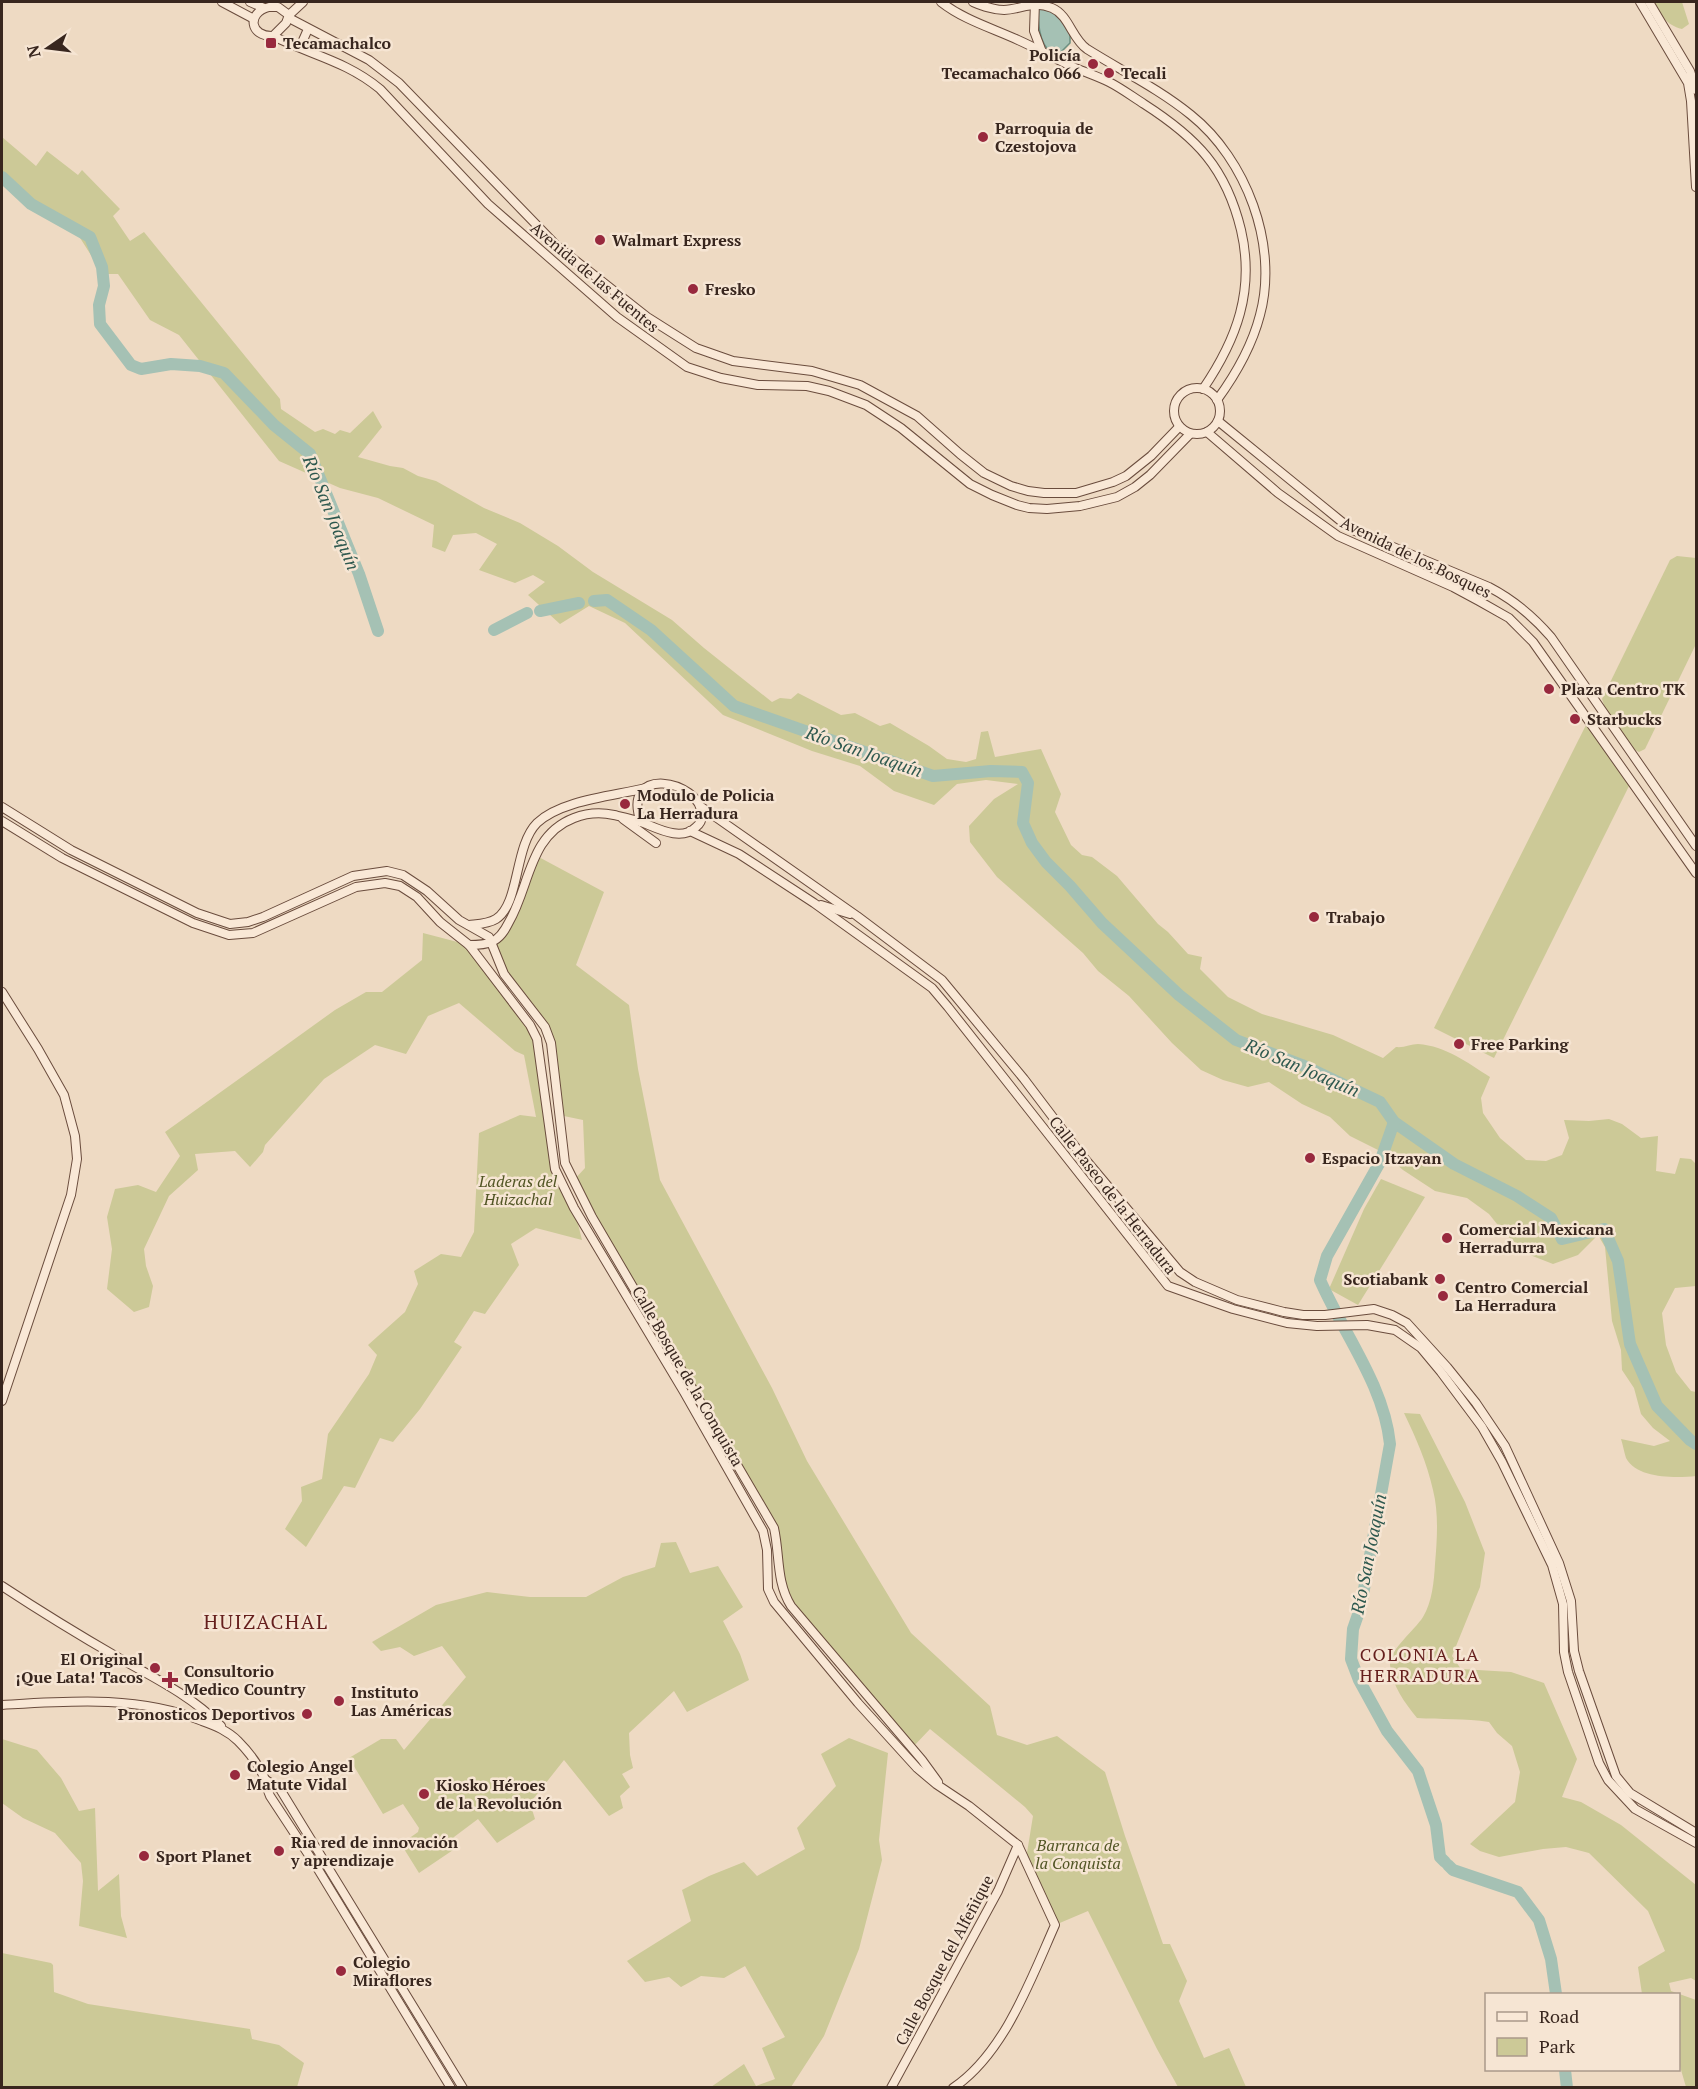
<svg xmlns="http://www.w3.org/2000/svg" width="1698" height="2089" viewBox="0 0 1698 2089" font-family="'PT Serif',serif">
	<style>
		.green { fill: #ccc997 }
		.water { fill: #a5c1b4; stroke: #6c8f80; stroke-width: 1.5 }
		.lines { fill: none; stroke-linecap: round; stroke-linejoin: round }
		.river { stroke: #a5c1b4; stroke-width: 12 }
		.secondary-casing { stroke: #6a4c3d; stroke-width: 10 }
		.secondary { stroke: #f9e8d6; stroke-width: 8 }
		.poi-dot { fill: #98293e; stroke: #f6e5d3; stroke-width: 2 }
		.labels { text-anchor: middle; stroke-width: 5; stroke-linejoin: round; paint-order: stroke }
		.poi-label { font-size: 16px; font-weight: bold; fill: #38261e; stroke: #f6e5d3; text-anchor: start }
		.street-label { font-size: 16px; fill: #38261e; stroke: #f6e5d3 }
		.park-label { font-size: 16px; font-style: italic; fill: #515524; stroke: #f6e5d3 }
		.water-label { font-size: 18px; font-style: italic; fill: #2d584e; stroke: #f6e5d3 }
		.neighbourhood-label { font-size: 18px; letter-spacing: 1.5px; fill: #651f1d; stroke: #f6e5d3 }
		.quarter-label { font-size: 20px; letter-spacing: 1.5px; fill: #651f1d; stroke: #f6e5d3 }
	</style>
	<rect width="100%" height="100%" fill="#eedac3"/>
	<g class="green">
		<path d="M 1652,2 L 1682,2 L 1689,24 L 1682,29 C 1666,25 1660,14 1652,2 Z"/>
		<path d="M 2,137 L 36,166 L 47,151 L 78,175 L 82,170 L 120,209 L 113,216 L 130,241 L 144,232 L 280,399 L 281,409 L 315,432 L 323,429 L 335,434 L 340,430 L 350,433 L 373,411 L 382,427 L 358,457 L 390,466 L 403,468 L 418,476 L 436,481 L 484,508 L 520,523 L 558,546 L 593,572 L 672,620 L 704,648 L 772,702 L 780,698 L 791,699 L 798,693 L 841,715 L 855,713 L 880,726 L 890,723 L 929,746 L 947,759 L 966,762 L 976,759 L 981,732 L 988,731 L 995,757 L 1041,749 L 1061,794 L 1055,812 L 1071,845 L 1082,855 L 1092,857 L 1117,876 L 1158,924 L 1168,932 L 1188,954 L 1202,957 L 1200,969 L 1228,997 L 1262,1014 L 1333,1035 L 1383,1058 L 1396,1047 C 1404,1048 1411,1044 1418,1044 C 1446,1046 1468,1063 1490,1077 L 1481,1098 L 1483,1113 L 1500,1138 L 1526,1160 L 1546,1161 L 1562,1155 L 1569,1138 L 1564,1120 L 1589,1121 L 1609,1119 L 1622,1124 L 1641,1138 L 1658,1136 L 1656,1171 L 1675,1174 L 1680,1158 L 1691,1159 L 1696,1164 L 1696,1286 L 1675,1288 L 1662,1313 L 1666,1345 L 1676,1372 L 1691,1391 L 1696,1392 L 1696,1476 C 1676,1478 1637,1479 1626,1458 C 1624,1452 1623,1445 1621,1439 L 1654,1446 L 1670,1441 L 1653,1428 L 1641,1414 L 1634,1388 L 1622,1370 L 1621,1350 L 1612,1321 L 1605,1247 L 1598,1235 L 1578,1255 L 1553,1264 L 1530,1255 L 1505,1234 L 1489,1214 L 1467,1198 L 1435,1191 L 1403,1170 L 1382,1152 L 1350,1136 L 1330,1117 L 1302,1104 L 1269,1082 L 1248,1087 L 1223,1080 L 1201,1070 L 1172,1043 L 1129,996 L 1098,971 L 1083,953 L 997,877 L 970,842 L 969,826 L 994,799 L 1018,784 L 986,780 L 957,784 L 934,805 L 894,791 L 860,766 L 812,751 L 723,715 L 625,623 L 589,606 L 560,624 L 528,595 L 545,582 L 533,575 L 515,583 L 479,570 L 497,544 L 476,533 L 453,535 L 445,552 L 432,547 L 434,525 L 378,498 L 340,488 L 279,461 L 179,335 L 150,320 L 118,274 L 103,274 L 75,230 L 29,205 L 2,178 Z"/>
		<path d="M 1677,556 L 1696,558 L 1696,644 L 1645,749 L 1639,752 L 1635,750 L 1605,708 L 1602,699 L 1670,560 Z"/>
		<path d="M 1588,721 L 1631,782 L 1494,1058 L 1434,1028 Z"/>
		<path d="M 535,855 L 604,892 L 576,965 L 629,1005 L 638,1069 L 660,1180 L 772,1388 L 807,1461 L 911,1633 L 990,1706 L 997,1735 L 1027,1745 L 1057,1736 L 1105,1772 L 1125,1836 L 1163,1944 L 1170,1944 L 1187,1981 L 1179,2001 L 1204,2058 L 1229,2048 L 1246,2087 L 1178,2087 L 1157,2049 L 1088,1911 L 1055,1925 L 1026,1859 L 1033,1816 L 1025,1807 L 930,1729 L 912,1748 L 785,1596 L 774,1528 L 573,1181 L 585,1168 L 583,1120 L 559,1115 L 545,1027 L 504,974 L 491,942 L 500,939 Z"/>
		<path d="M 423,933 L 469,945 L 537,1039 L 555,1169 L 574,1208 L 582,1240 L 536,1228 L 511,1244 L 519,1265 L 485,1314 L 474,1311 L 454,1342 L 462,1347 L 420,1409 L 393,1442 L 380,1438 L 355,1488 L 344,1486 L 306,1547 L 285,1529 L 302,1501 L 301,1487 L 322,1479 L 328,1434 L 369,1374 L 377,1355 L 368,1345 L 405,1312 L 418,1284 L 414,1271 L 441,1254 L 461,1257 L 474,1232 L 479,1133 L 520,1115 L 536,1117 L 524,1055 L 515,1051 L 459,1003 L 428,1016 L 406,1054 L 375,1045 L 324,1079 L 265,1145 L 263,1152 L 250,1167 L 235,1151 L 195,1154 L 198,1170 L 169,1196 L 144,1249 L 146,1266 L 153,1286 L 149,1307 L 134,1312 L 107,1289 L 112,1249 L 107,1217 L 115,1189 L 138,1185 L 156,1192 L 180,1156 L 165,1132 L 335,1010 L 366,992 L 382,992 L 422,960 Z"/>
		<path d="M 1381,1179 L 1425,1197 L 1358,1305 L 1329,1289 L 1364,1209 Z"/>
		<path d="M 1404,1413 L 1420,1414 L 1465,1502 L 1485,1553 L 1480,1587 L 1452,1656 L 1461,1669 L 1511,1672 L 1544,1683 L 1577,1759 L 1562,1797 L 1581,1802 L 1621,1825 L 1696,1885 L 1696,1981 L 1691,1978 L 1669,1983 L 1671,1991 L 1696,2000 L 1696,2087 L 1686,2087 L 1679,2063 L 1678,1994 L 1642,1994 L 1638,1967 L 1665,1951 L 1648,1911 L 1589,1853 L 1566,1847 L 1543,1849 L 1499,1857 L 1480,1851 L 1470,1844 L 1515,1802 L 1520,1772 L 1512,1746 L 1497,1733 L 1489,1722 C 1465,1718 1441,1720 1417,1718 C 1405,1703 1392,1686 1390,1665 C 1389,1650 1414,1631 1423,1617 C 1432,1602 1434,1582 1435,1564 C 1437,1540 1439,1514 1433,1490 C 1427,1463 1416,1438 1404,1413 Z"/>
		<path d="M 676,1542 L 690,1573 L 718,1566 L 743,1607 L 723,1621 L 740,1654 L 749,1680 L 687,1712 L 674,1691 L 629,1733 L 630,1755 L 633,1768 L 622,1774 L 630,1787 L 620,1796 L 623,1808 L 609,1816 L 564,1760 L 530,1803 L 535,1819 L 497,1843 L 478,1819 L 454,1837 L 459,1846 L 419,1873 L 401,1844 L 418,1832 L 419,1828 L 403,1804 L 383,1814 L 349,1758 L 381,1739 L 396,1739 L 404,1750 L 466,1677 L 442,1646 L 414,1656 L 400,1647 L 381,1651 L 372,1642 L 436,1605 L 487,1592 L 530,1597 L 586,1597 L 623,1577 L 655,1567 L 661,1543 Z"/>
		<path d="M 849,1738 L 888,1753 L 879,1840 L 882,1860 L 859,1949 L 824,2036 L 791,2087 L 711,2087 L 744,2064 L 756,2086 L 775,2079 L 762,2048 L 785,2037 L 745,1966 L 724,1978 L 701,1976 L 681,1987 L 669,1977 L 645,1982 L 627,1961 L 691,1921 L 682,1890 L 709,1876 L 744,1862 L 757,1876 L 805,1849 L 797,1828 L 836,1786 L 821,1754 Z"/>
		<path d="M 2,1739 L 37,1750 L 61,1778 L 79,1811 L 95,1808 L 98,1891 L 119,1874 L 121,1916 L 127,1938 L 79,1926 L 83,1881 L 81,1863 L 55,1833 L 23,1818 L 2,1803 Z"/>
		<path d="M 2,1953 L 51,1963 L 53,1965 L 54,1992 L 88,2004 L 250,2029 L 252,2039 L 279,2045 L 304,2063 L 297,2087 L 2,2087 Z"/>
	</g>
	<path class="water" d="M 1038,4 L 1059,12 L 1062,21 L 1070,32 L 1070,43 L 1061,52 L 1052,53 C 1038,44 1038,20 1038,4 Z"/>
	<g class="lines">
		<g class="river">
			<path d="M 2,177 L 31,204 L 90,237 L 102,267 L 104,286 L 99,305 L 100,324 L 131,365 L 141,369 L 171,364 L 200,366 L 224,373 L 274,425 L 310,454 L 359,574 L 378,631"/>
			<path d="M 594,601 L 607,600 L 651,630 L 734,706 L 933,776 L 991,771 L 1022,772 L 1028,783 L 1023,823 L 1032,843 L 1046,862 L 1070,886 L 1102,923 L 1179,995 L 1236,1040 L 1302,1065 L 1380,1102 L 1394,1122 L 1454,1164 L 1517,1196 L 1551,1218 L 1562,1239 L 1604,1229 L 1618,1261 L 1630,1344 L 1657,1406 L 1690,1440 L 1696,1444"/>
			<path d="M 540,611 L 579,603"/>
			<path d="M 494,630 L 527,613"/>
			<path d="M 1394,1122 L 1380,1162 L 1327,1256 L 1320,1280 C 1343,1333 1384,1385 1390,1444 L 1361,1606 L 1353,1629 L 1351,1659 L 1359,1680 L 1387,1731 L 1418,1771 L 1436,1825 L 1440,1857 L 1445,1862"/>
			<path d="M 1448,1865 L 1453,1870 L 1518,1892 L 1539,1920 L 1551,1959 L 1556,1994"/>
			<path d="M 1565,2070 L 1567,2088"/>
		</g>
		<defs>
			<g id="secondary">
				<path d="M 222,2 L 254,19"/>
				<path d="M 250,2 L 264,8"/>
				<path d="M 941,2 C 964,20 992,28 1018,40 C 1036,48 1054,58 1071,66 C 1084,72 1097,76 1109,82 C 1121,88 1133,97 1144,104 C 1197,138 1226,168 1241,230 C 1255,290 1237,339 1203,389"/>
				<path d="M 973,2 C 983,6 993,10 1004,10 C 1023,9 1033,0 1052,8 C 1069,15 1072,39 1087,49 C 1122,71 1159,89 1191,115 C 1246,159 1279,245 1260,315 C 1252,346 1236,374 1217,400"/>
				<path d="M 1035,2 L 1034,31 L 1042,52"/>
				<path d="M 1640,2 L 1688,83 L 1691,101 L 1696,187"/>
				<path d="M 1649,2 L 1690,71 L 1696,90"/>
				<path d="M 269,7 L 278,7 L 289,15 L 286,23 L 273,36 C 250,37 246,13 269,7 Z"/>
				<path d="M 289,15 L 303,2"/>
				<path d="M 289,18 L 369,60 L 399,83 L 557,246 L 647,317 L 696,348 L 733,361 L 812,371 L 860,385 L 917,416 L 960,454 L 984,473 L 1011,486 L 1028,491 L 1044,493 L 1076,493 L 1113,482 L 1126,476 L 1151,456 L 1179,427"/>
				<path d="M 273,36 C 311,55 346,61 380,89 L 488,204 L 617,317 L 687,367 L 721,378 L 758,385 L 807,386 L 829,391 L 866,405 L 901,428 L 970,484 L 992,495 L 1017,505 L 1029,508 L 1047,509 L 1080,506 L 1117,497 L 1135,487 L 1150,475 L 1190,434"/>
				<path d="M 300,47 L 308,29"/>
				<circle cx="1197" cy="411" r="23"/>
				<path d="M 1218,421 L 1342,522 L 1355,531 L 1489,587 C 1514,600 1532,615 1551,637 L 1696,846"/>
				<path d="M 1207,432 L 1278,493 L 1338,536 L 1453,587 L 1479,601 L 1509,618 L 1533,642 L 1696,873"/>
				<path d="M 700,806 L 857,916 L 942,980 L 1024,1079 L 1080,1153 L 1180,1272 L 1195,1282 L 1237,1300 L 1284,1312 L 1303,1315 L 1325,1315 L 1374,1309 L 1392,1315 L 1407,1323 L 1447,1367 L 1476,1403 L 1505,1446 L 1559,1563 L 1571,1601 L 1574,1651 L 1579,1671 L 1616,1776 L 1630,1793 L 1696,1833"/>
				<path d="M 2,807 L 71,850 L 197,913 L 230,924 L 248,922 L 263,917 L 353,876 L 387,871 L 403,875 L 427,891 L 459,920 L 489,937 L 504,974 L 545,1027 L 551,1043 L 565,1163 L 592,1217 L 774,1528 C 780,1555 776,1582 791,1606 L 922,1760 L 938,1782"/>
				<path d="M 623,819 L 656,843"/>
				<path d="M 2,821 L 62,858 L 193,923 L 229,935 L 253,933 L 356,887 L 385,883 L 400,886 L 417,897 L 440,922 L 469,945 L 530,1025 L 537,1039 L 555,1169 L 574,1208 L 684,1392 L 763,1531 L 767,1550 L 768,1589 L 774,1602 L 858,1703 L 917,1768 L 936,1784 L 969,1806 L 1018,1845 L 1055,1925 C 1031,1979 1004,2054 953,2088"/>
				<path d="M 690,831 L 739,854 L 814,903 L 932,988 L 948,1007 L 1168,1286 L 1233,1309 L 1287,1323 L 1317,1326 L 1367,1325 L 1395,1330 L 1421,1348 L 1441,1372 L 1482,1427 L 1502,1462 L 1552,1565 L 1563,1604 L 1564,1652 L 1568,1672 L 1599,1763 L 1608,1780 L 1635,1809 L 1696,1843"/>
				<path d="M 821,905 L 850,914"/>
				<path d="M 469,925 C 478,924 488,924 496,919 C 520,904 514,846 537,823 C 561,800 614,796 646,788"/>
				<path d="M 469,945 C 476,945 485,945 491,942 C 500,939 505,930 509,922 C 530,886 529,835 574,818 C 587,813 600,812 614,815 C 623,817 633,819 641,822 C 657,828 681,842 696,827 C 700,824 702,819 702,815 C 700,779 620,765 641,822"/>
				<path d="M 2,992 L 38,1049 L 64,1095 L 75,1136 L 77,1159 L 71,1195 L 2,1401"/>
				<path d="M 2,1586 C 40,1611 79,1635 119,1658 C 155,1678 193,1697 221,1726"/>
				<path d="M 2,1705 C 68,1701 139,1695 202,1721 C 216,1726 228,1731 238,1741 C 248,1751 259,1766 265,1779 C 267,1784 267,1790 270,1796 L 316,1866 L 451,2088"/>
				<path d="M 266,1780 L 280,1789 L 463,2088"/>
				<path d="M 891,2088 L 998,1891 L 1018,1845"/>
			</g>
		</defs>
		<use href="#secondary" class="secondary-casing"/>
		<use href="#secondary" class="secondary"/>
	</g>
	<g class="poi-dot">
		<rect x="265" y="37" width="12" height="12" rx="3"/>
		<circle cx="1093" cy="64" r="6"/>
		<circle cx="1109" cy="73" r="6"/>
		<circle cx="983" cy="137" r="6"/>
		<circle cx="600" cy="240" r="6"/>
		<circle cx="693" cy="289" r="6"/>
		<circle cx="1549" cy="689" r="6"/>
		<circle cx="1575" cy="719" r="6"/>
		<circle cx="625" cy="804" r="6"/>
		<circle cx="1314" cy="917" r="6"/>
		<circle cx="1459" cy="1044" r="6"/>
		<circle cx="1310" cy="1158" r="6"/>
		<circle cx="1447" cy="1238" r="6"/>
		<circle cx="1440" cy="1279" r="6"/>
		<circle cx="1443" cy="1296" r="6"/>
		<circle cx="155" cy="1668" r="6"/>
		<path d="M167 1671h6v6h6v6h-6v6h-6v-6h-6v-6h6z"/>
		<circle cx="339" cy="1701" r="6"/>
		<circle cx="307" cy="1714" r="6"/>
		<circle cx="235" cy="1775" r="6"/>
		<circle cx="424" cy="1794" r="6"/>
		<circle cx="279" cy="1851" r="6"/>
		<circle cx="144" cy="1856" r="6"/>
		<circle cx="341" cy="1971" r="6"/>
	</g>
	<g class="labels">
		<g class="poi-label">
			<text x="283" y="49">Tecamachalco</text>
			<text x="1081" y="61" text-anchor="end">Policía<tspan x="1081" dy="18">Tecamachalco 066</tspan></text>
			<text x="1121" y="79">Tecali</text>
			<text x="995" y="134">Parroquia de<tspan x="995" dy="18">Czestojova</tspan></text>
			<text x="612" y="246">Walmart Express</text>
			<text x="705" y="295">Fresko</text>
			<text x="1561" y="695">Plaza Centro TK</text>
			<text x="1587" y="725">Starbucks</text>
			<text x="637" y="801">Modulo de Policia<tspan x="637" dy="18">La Herradura</tspan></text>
			<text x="1326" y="923">Trabajo</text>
			<text x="1471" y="1050">Free Parking</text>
			<text x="1322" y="1164">Espacio Itzayan</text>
			<text x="1459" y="1235">Comercial Mexicana<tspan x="1459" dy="18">Herradurra</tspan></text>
			<text x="1428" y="1285" text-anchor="end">Scotiabank</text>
			<text x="1455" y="1293">Centro Comercial<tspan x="1455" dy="18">La Herradura</tspan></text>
			<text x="143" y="1665" text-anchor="end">El Original<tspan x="143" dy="18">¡Que Lata! Tacos</tspan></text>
			<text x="184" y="1677">Consultorio<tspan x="184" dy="18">Medico Country</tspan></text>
			<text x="351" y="1698">Instituto<tspan x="351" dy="18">Las Américas</tspan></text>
			<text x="295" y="1720" text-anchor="end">Pronosticos Deportivos</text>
			<text x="247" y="1772">Colegio Angel<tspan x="247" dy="18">Matute Vidal</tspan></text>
			<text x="436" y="1791">Kiosko Héroes<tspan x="436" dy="18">de la Revolución</tspan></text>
			<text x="291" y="1848">Ria red de innovación<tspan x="291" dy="18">y aprendizaje</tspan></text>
			<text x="156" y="1862">Sport Planet</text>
			<text x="353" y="1968">Colegio<tspan x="353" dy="18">Miraflores</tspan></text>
		</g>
		<g class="street-label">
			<text transform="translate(595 277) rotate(40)" y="6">Avenida de las Fuentes</text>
			<text transform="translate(1416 557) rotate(26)" y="6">Avenida de los Bosques</text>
			<text transform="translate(1113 1195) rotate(52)" y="6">Calle Paseo de la Herradura</text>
			<text transform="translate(688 1376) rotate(60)" y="6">Calle Bosque de la Conquista</text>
			<text transform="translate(944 1960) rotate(-62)" y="6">Calle Bosque del Alfeñique</text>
		</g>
		<g class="park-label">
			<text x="518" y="1187">Laderas del<tspan x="518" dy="18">Huizachal</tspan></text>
			<text x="1078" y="1851">Barranca de<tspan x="1078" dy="18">la Conquista</tspan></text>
		</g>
		<g class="water-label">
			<text transform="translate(331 513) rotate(68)" y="6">Río San Joaquín</text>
			<text transform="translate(864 752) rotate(19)" y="6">Río San Joaquín</text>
			<text transform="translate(1302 1068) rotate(23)" y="6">Río San Joaquín</text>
			<text transform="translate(1369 1554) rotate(-79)" y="6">Río San Joaquín</text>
		</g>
		<g class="neighbourhood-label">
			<text x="1420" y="1661">COLONIA LA<tspan x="1420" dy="21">HERRADURA</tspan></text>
		</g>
		<g class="quarter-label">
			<text x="266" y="1629">HUIZACHAL</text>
		</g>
	</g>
	<rect width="1698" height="2089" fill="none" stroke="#38261e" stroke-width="6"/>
	<rect x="1485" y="1993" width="195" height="78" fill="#f6e5d3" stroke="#aa998b" stroke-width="1.5"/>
	<rect x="1497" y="2012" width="30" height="9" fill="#f9e8d6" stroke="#aa998b" stroke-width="1.5"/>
	<text x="1539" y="2023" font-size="18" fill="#38261e">Road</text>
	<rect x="1497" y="2038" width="30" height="18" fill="#ccc997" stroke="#aa998b" stroke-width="1.5"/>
	<text x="1539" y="2053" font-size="18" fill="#38261e">Park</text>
	<g transform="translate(48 48) rotate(256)" stroke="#f6e5d3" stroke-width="4.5" paint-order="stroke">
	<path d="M0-4.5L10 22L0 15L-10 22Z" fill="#38261e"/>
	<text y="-9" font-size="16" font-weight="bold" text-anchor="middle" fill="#38261e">N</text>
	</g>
</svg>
